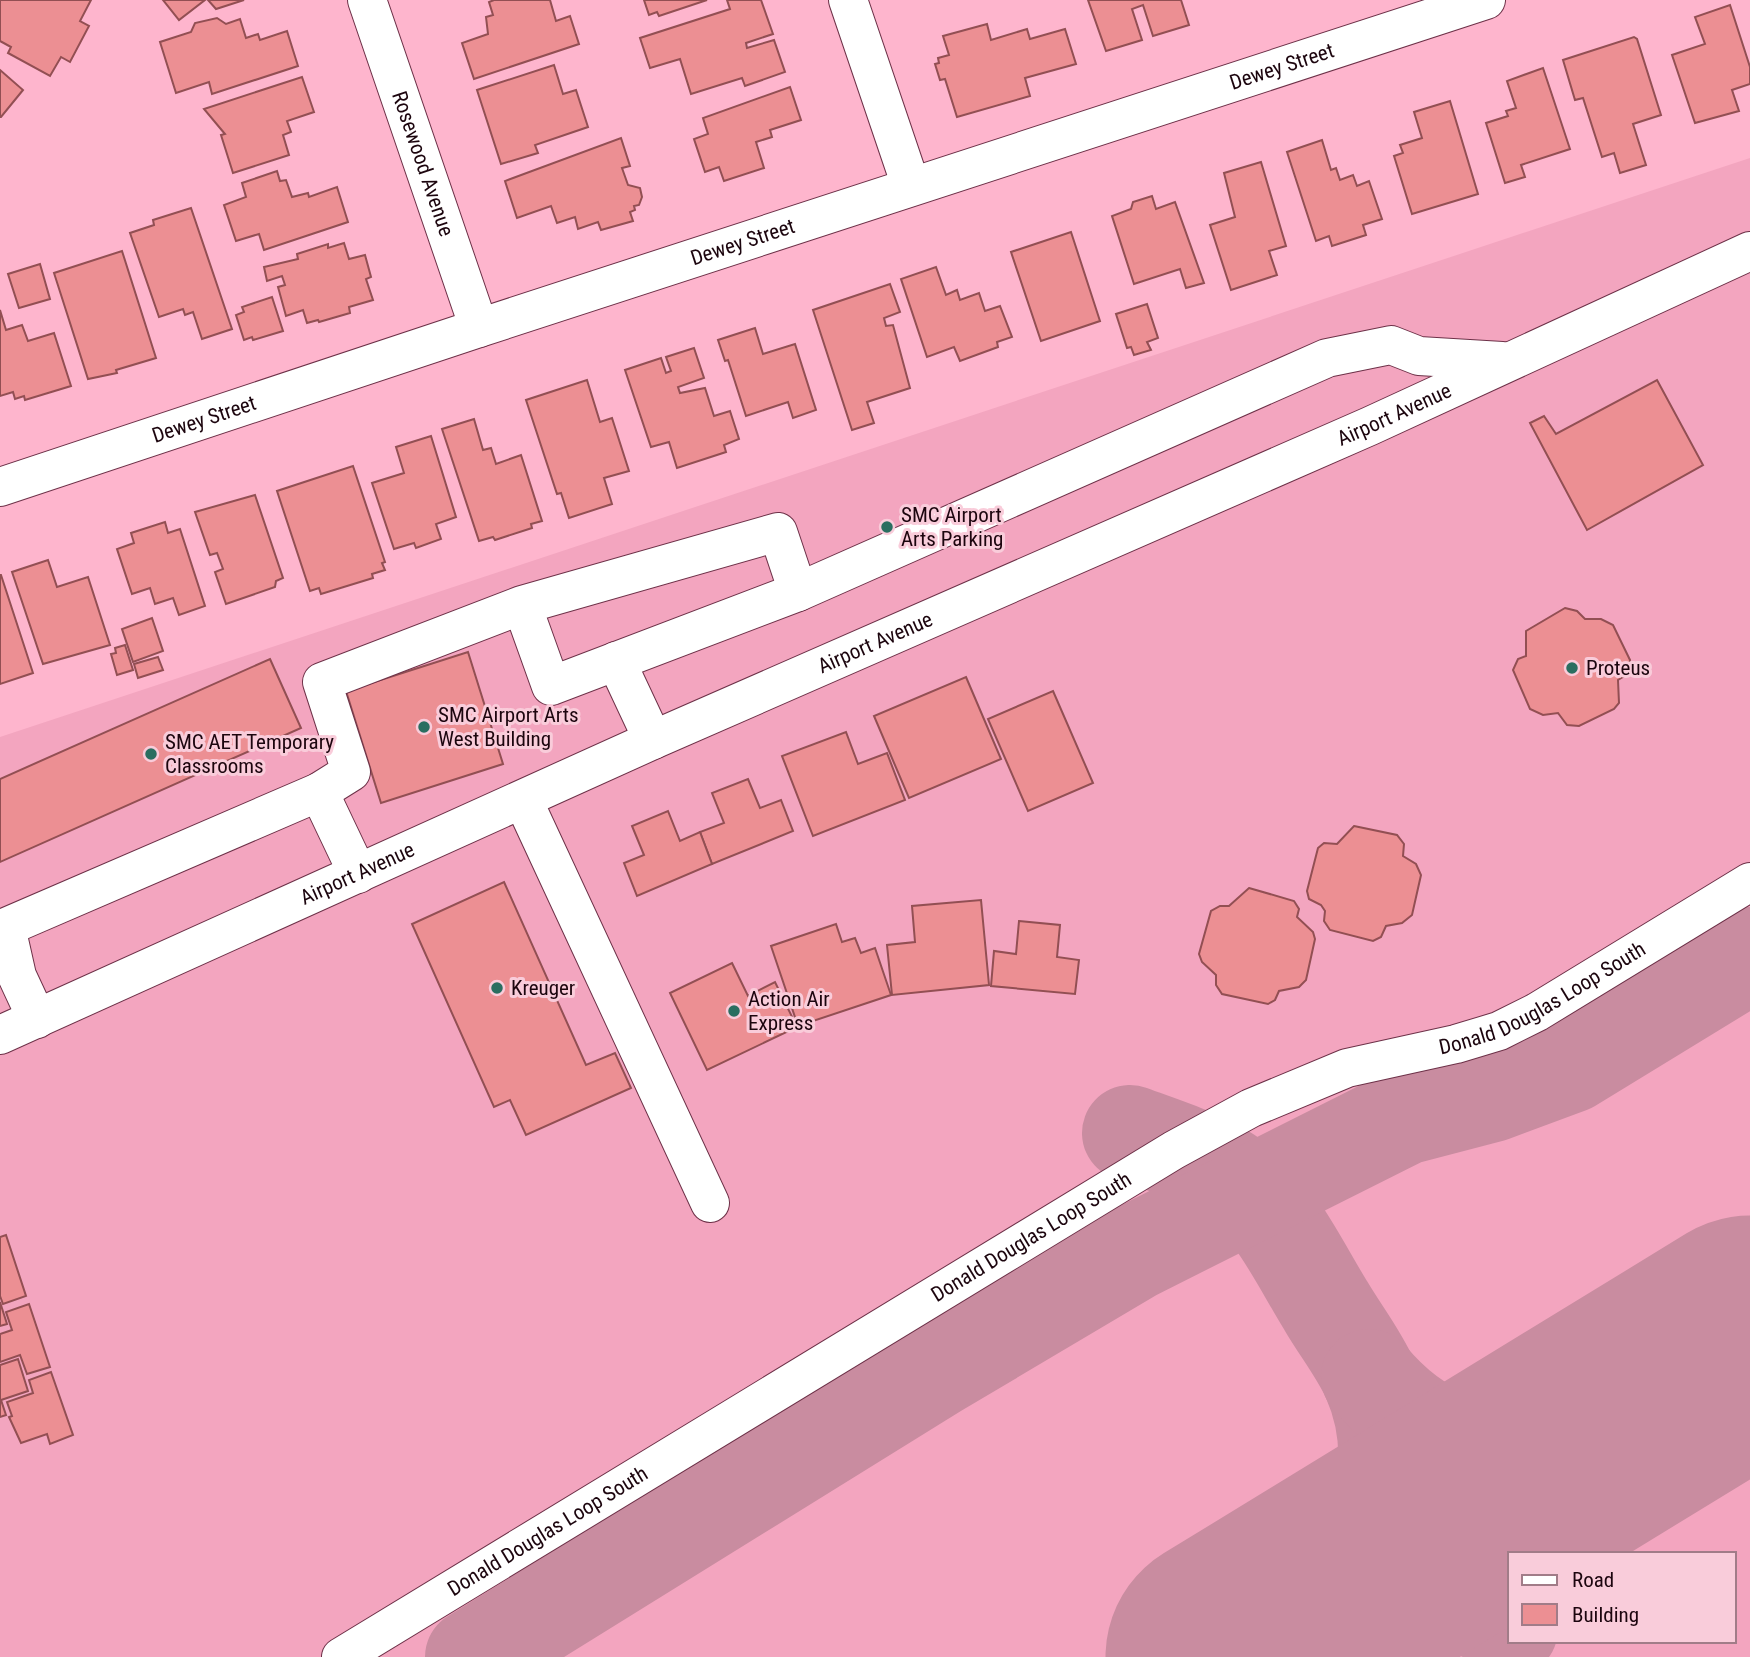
<svg xmlns="http://www.w3.org/2000/svg" width="1750" height="1657" viewBox="0 0 1750 1657" font-family="'Roboto Condensed',sans-serif">
	<style>
		.built { fill: #f3a5bf; fill-rule: evenodd }
		.lines { fill: none; stroke-linecap: round; stroke-linejoin: round }
		.taxiway { stroke: #c98ca0; stroke-width: 96 }
		.runway { stroke: #c98ca0; stroke-width: 243 }
		.building { fill: #ec8f93; stroke: #924f53; stroke-width: 2 }
		.minor-casing { stroke: #6d3148; stroke-width: 40 }
		.minor { stroke: #fff; stroke-width: 38 }
		.poi-dot { fill: #2a6e60; stroke: #f9ccda; stroke-width: 2.5 }
		.labels { text-anchor: middle; stroke-width: 6; stroke-linejoin: round; paint-order: stroke }
		.street-label { font-size: 21px; fill: #1c050e; stroke: #f9ccda }
		.poi-label { font-size: 21px; fill: #1c050e; stroke: #f9ccda; text-anchor: start }
	</style>
	<rect width="100%" height="100%" fill="#feb5cd"/>
	<path class="built" d="M 1750,158 L 1750,1657 L 0,1657 L 0,737 ZM 1510,1554 L 1734,1554 L 1734,1641 L 1510,1641 Z"/>
	<g class="lines">
		<g class="taxiway">
			<path d="M 1130,1133 C 1162,1145 1199,1156 1228,1175 C 1274,1205 1298,1261 1326,1306 C 1340,1330 1359,1354 1370,1379 C 1395,1435 1393,1512 1352,1561 C 1338,1578 1320,1594 1304,1610"/>
			<path d="M 1369,1377 C 1418,1436 1481,1462 1558,1441 C 1578,1436 1599,1425 1618,1418"/>
			<path d="M 1525,1554 C 1531,1497 1581,1455 1618,1418"/>
			<path d="M 1304,1610 C 1383,1588 1439,1582 1510,1629"/>
			<path d="M 473,1657 L 936,1370 L 1135,1252 L 1404,1117 L 1492,1094 L 1570,1065 L 1750,955"/>
		</g>
		<path class="runway" d="M 1227,1657 L 1750,1337"/>
	</g>
	<g class="building">
		<path d="M 0,0 L 91,0 L 80,21 L 89,26 L 70,62 L 61,57 L 50,76 L 8,53 L 11,47 L 0,41 Z"/>
		<path d="M 163,0 L 205,0 L 179,20 Z"/>
		<path d="M 208,0 L 244,0 L 216,9 Z"/>
		<path d="M 494,0 L 550,0 L 556,21 L 570,16 L 579,44 L 474,79 L 462,43 L 488,34 L 486,17 L 493,15 L 489,2 Z"/>
		<path d="M 644,0 L 707,0 L 659,16 L 657,12 L 649,15 Z"/>
		<path d="M 727,0 L 761,0 L 773,34 L 746,43 L 747,48 L 774,40 L 785,72 L 745,86 L 742,78 L 691,94 L 680,59 L 650,68 L 640,38 L 730,9 Z"/>
		<path d="M 1088,0 L 1181,0 L 1189,25 L 1153,36 L 1143,5 L 1132,9 L 1142,40 L 1106,51 Z"/>
		<path d="M 1730,5 L 1750,67 L 1750,84 L 1732,90 L 1739,111 L 1695,123 L 1672,55 L 1705,44 L 1695,17 Z"/>
		<path d="M 217,18 L 226,24 L 240,19 L 246,38 L 258,34 L 260,40 L 287,31 L 298,66 L 212,94 L 209,82 L 176,93 L 160,42 L 191,32 L 195,23 Z"/>
		<path d="M 987,24 L 991,40 L 1027,29 L 1030,39 L 1065,29 L 1076,64 L 1025,78 L 1030,96 L 957,117 L 945,79 L 940,80 L 935,64 L 939,63 L 938,58 L 949,55 L 943,36 Z"/>
		<path d="M 1634,37 L 1637,39 L 1661,115 L 1633,124 L 1646,165 L 1620,173 L 1614,153 L 1602,157 L 1583,98 L 1575,100 L 1563,60 Z"/>
		<path d="M 554,65 L 563,94 L 576,90 L 588,127 L 535,145 L 538,153 L 501,164 L 477,90 Z"/>
		<path d="M 1543,68 L 1570,149 L 1521,165 L 1525,177 L 1505,183 L 1486,123 L 1508,116 L 1506,111 L 1516,108 L 1507,81 Z"/>
		<path d="M 0,70 L 23,90 L 1,117 L 0,117 Z"/>
		<path d="M 302,77 L 314,112 L 287,121 L 291,132 L 283,135 L 289,155 L 233,173 L 221,135 L 225,134 L 204,109 Z"/>
		<path d="M 790,87 L 801,120 L 770,130 L 772,137 L 756,142 L 764,168 L 724,181 L 719,167 L 705,172 L 694,139 L 708,134 L 703,118 Z"/>
		<path d="M 1450,101 L 1478,194 L 1412,214 L 1394,156 L 1403,153 L 1400,145 L 1422,138 L 1414,112 Z"/>
		<path d="M 621,138 L 630,166 L 622,168 L 628,185 L 640,188 L 642,197 L 639,205 L 634,206 L 635,210 L 630,212 L 633,221 L 601,230 L 598,222 L 578,229 L 575,217 L 557,223 L 551,206 L 517,218 L 505,181 Z"/>
		<path d="M 1322,140 L 1331,170 L 1336,168 L 1340,180 L 1353,175 L 1357,186 L 1369,181 L 1382,219 L 1363,225 L 1366,235 L 1332,246 L 1329,236 L 1316,241 L 1287,152 Z"/>
		<path d="M 1261,162 L 1286,246 L 1269,251 L 1277,275 L 1231,290 L 1210,225 L 1235,217 L 1224,173 Z"/>
		<path d="M 277,171 L 280,181 L 286,180 L 292,197 L 308,193 L 309,197 L 337,187 L 348,222 L 264,250 L 259,234 L 236,241 L 224,205 L 246,197 L 242,183 Z"/>
		<path d="M 1152,196 L 1156,209 L 1175,202 L 1204,283 L 1186,288 L 1180,269 L 1134,284 L 1112,216 L 1131,209 L 1133,202 Z"/>
		<path d="M 191,208 L 232,329 L 202,339 L 193,312 L 185,315 L 183,309 L 159,317 L 130,233 L 154,225 L 153,220 Z"/>
		<path d="M 1071,232 L 1100,321 L 1041,341 L 1011,252 Z"/>
		<path d="M 344,243 L 349,259 L 365,255 L 371,277 L 366,279 L 373,300 L 349,307 L 350,313 L 319,322 L 318,320 L 307,323 L 303,310 L 286,316 L 278,287 L 285,285 L 282,276 L 267,281 L 264,267 L 298,259 L 297,254 L 328,244 L 328,248 Z"/>
		<path d="M 122,251 L 156,358 L 116,370 L 117,373 L 88,379 L 54,273 Z"/>
		<path d="M 40,264 L 50,299 L 19,308 L 8,274 Z"/>
		<path d="M 936,267 L 946,295 L 957,290 L 960,300 L 979,293 L 985,311 L 1000,306 L 1012,337 L 997,342 L 998,347 L 960,361 L 954,347 L 927,357 L 901,279 Z"/>
		<path d="M 890,284 L 900,312 L 884,318 L 886,326 L 893,325 L 910,388 L 867,402 L 874,423 L 852,430 L 813,310 Z"/>
		<path d="M 272,297 L 283,331 L 253,340 L 252,337 L 244,340 L 236,315 L 244,312 L 242,307 Z"/>
		<path d="M 1147,304 L 1158,338 L 1147,342 L 1151,350 L 1134,355 L 1131,347 L 1127,348 L 1116,314 Z"/>
		<path d="M 0,310 L 6,330 L 22,325 L 28,341 L 54,333 L 71,386 L 25,400 L 24,396 L 15,399 L 13,392 L 0,396 Z"/>
		<path d="M 755,328 L 763,354 L 795,344 L 816,410 L 793,418 L 788,402 L 746,416 L 728,360 L 725,361 L 718,340 Z"/>
		<path d="M 694,348 L 704,378 L 678,387 L 680,393 L 705,388 L 714,416 L 730,411 L 739,439 L 724,445 L 726,452 L 677,468 L 669,442 L 651,447 L 625,370 L 661,358 L 666,373 L 671,371 L 666,357 Z"/>
		<path d="M 587,380 L 600,422 L 612,418 L 629,471 L 604,478 L 612,504 L 569,518 L 561,493 L 557,494 L 526,400 Z"/>
		<path d="M 1657,380 L 1703,465 L 1587,530 L 1530,423 L 1544,416 L 1556,434 Z"/>
		<path d="M 474,419 L 483,450 L 491,448 L 496,464 L 521,455 L 542,521 L 531,524 L 532,528 L 495,540 L 493,537 L 479,541 L 442,429 Z"/>
		<path d="M 431,436 L 456,517 L 436,524 L 441,539 L 416,548 L 414,543 L 394,549 L 372,483 L 404,473 L 396,447 Z"/>
		<path d="M 353,466 L 385,562 L 382,563 L 385,570 L 372,574 L 373,578 L 321,594 L 319,588 L 310,591 L 277,491 Z"/>
		<path d="M 255,495 L 283,578 L 276,581 L 275,587 L 226,604 L 215,572 L 223,569 L 217,553 L 210,555 L 195,512 Z"/>
		<path d="M 165,522 L 168,533 L 180,529 L 205,606 L 179,615 L 173,598 L 155,604 L 150,588 L 132,594 L 117,549 L 134,543 L 131,533 Z"/>
		<path d="M 48,560 L 57,587 L 88,577 L 110,645 L 43,664 L 12,572 Z"/>
		<path d="M 1,575 L 33,673 L 0,684 L 0,575 Z"/>
		<path d="M 1565,608 L 1577,611 L 1585,619 L 1601,619 L 1613,625 L 1630,660 L 1628,674 L 1618,680 L 1619,703 L 1614,709 L 1579,726 L 1567,725 L 1558,713 L 1543,715 L 1530,709 L 1513,670 L 1518,659 L 1526,656 L 1526,631 Z"/>
		<path d="M 152,618 L 163,651 L 133,662 L 122,629 Z"/>
		<path d="M 125,645 L 133,670 L 117,675 L 111,654 L 116,653 L 115,648 Z"/>
		<path d="M 468,652 L 503,764 L 381,803 L 346,691 Z"/>
		<path d="M 158,657 L 163,670 L 138,678 L 134,664 Z"/>
		<path d="M 270,659 L 301,728 L 0,862 L 0,779 Z"/>
		<path d="M 966,677 L 1001,759 L 909,798 L 874,716 Z"/>
		<path d="M 1053,691 L 1093,783 L 1028,811 L 988,719 Z"/>
		<path d="M 846,732 L 858,764 L 887,753 L 905,800 L 813,836 L 782,756 Z"/>
		<path d="M 748,779 L 760,808 L 781,800 L 793,831 L 712,864 L 700,832 L 724,823 L 712,793 Z"/>
		<path d="M 668,811 L 680,841 L 700,832 L 712,864 L 637,896 L 624,863 L 644,855 L 632,826 Z"/>
		<path d="M 1354,826 L 1397,835 L 1404,844 L 1403,856 L 1416,864 L 1421,875 L 1412,915 L 1402,923 L 1386,926 L 1381,937 L 1373,941 L 1330,930 L 1324,921 L 1325,911 L 1321,905 L 1309,899 L 1307,891 L 1318,848 L 1324,843 L 1337,844 Z"/>
		<path d="M 504,882 L 586,1065 L 615,1053 L 631,1088 L 526,1135 L 510,1100 L 494,1107 L 412,924 Z"/>
		<path d="M 1249,888 L 1294,901 L 1299,909 L 1297,917 L 1313,932 L 1315,939 L 1306,980 L 1299,987 L 1279,991 L 1275,1000 L 1268,1004 L 1222,994 L 1216,985 L 1216,975 L 1202,962 L 1199,954 L 1211,911 L 1220,906 L 1229,906 Z"/>
		<path d="M 981,900 L 989,985 L 892,995 L 887,945 L 915,942 L 912,906 Z"/>
		<path d="M 1019,921 L 1060,925 L 1057,957 L 1079,960 L 1075,994 L 991,986 L 994,951 L 1016,954 Z"/>
		<path d="M 836,924 L 842,942 L 855,938 L 861,953 L 875,948 L 891,995 L 798,1026 L 771,946 Z"/>
		<path d="M 732,963 L 748,996 L 775,982 L 797,1027 L 707,1070 L 670,993 Z"/>
		<path d="M 6,1235 L 26,1296 L 3,1304 L 0,1296 L 0,1237 Z"/>
		<path d="M 0,1302 L 7,1324 L 0,1326 Z"/>
		<path d="M 29,1304 L 50,1367 L 27,1374 L 20,1355 L 0,1362 L 0,1334 L 12,1330 L 6,1312 Z"/>
		<path d="M 18,1359 L 28,1391 L 1,1400 L 6,1415 L 0,1417 L 0,1365 Z"/>
		<path d="M 51,1372 L 73,1435 L 50,1444 L 47,1434 L 21,1443 L 9,1417 L 12,1416 L 7,1402 L 33,1393 L 29,1380 Z"/>
	</g>
	<g class="lines">
		<defs>
			<g id="minor">
				<path id="s1" d="M 367,0 L 479,328"/>
				<path d="M 848,0 L 911,186"/>
				<path id="s2" d="M 0,487 L 479,328 L 1486,0"/>
				<path d="M 798,592 L 1327,358 L 1391,345 L 1419,356 L 1502,361"/>
				<path d="M 616,661 L 653,740"/>
				<path d="M 319,792 L 358,874"/>
				<path d="M 523,800 L 710,1203"/>
				<path d="M 37,1019 L 17,976 L 6,927 L 319,792 L 351,772 L 322,682 L 522,605 L 551,686 L 798,592 L 778,532 L 522,605"/>
				<path id="s3" d="M 0,1035 L 653,740 L 1370,426 L 1750,251"/>
				<path id="s4" d="M 341,1657 L 1174,1150 L 1251,1108 L 1347,1068 L 1456,1044 L 1499,1031 L 1537,1012 L 1750,882"/>
			</g>
		</defs>
		<use href="#minor" class="minor-casing"/>
		<use href="#minor" class="minor"/>
	</g>
	<g class="poi-dot">
		<circle cx="887" cy="527" r="7"/>
		<circle cx="1572" cy="668" r="7"/>
		<circle cx="424" cy="727" r="7"/>
		<circle cx="151" cy="754" r="7"/>
		<circle cx="497" cy="988" r="7"/>
		<circle cx="734" cy="1011" r="7"/>
	</g>
	<g class="labels">
		<g class="street-label">
			<text dy="7" stroke="none"><textPath href="#s2" startOffset="1349">Dewey Street</textPath></text>
			<text dy="7" stroke="none"><textPath href="#s1" startOffset="173">Rosewood Avenue</textPath></text>
			<text dy="7" stroke="none"><textPath href="#s2" startOffset="782">Dewey Street</textPath></text>
			<text dy="7" stroke="none"><textPath href="#s3" startOffset="1526">Airport Avenue</textPath></text>
			<text dy="7" stroke="none"><textPath href="#s2" startOffset="215">Dewey Street</textPath></text>
			<text dy="7" stroke="none"><textPath href="#s3" startOffset="959">Airport Avenue</textPath></text>
			<text dy="7" stroke="none"><textPath href="#s3" startOffset="392">Airport Avenue</textPath></text>
			<text dy="7" stroke="none"><textPath href="#s4" startOffset="1376">Donald Douglas Loop South</textPath></text>
			<text dy="7" stroke="none"><textPath href="#s4" startOffset="808">Donald Douglas Loop South</textPath></text>
			<text dy="7" stroke="none"><textPath href="#s4" startOffset="242">Donald Douglas Loop South</textPath></text>
		</g>
		<g class="poi-label">
			<text x="901" y="522">SMC Airport<tspan x="901" dy="24">Arts Parking</tspan></text>
			<text x="1586" y="675">Proteus</text>
			<text x="438" y="722">SMC Airport Arts<tspan x="438" dy="24">West Building</tspan></text>
			<text x="165" y="749">SMC AET Temporary<tspan x="165" dy="24">Classrooms</tspan></text>
			<text x="511" y="995">Kreuger</text>
			<text x="748" y="1006">Action Air<tspan x="748" dy="24">Express</tspan></text>
		</g>
	</g>
	<rect x="1508" y="1552" width="228" height="91" fill="#f9ccda" stroke="#a17c88" stroke-width="2"/>
	<rect x="1522" y="1575" width="35" height="10" fill="#ffffff" stroke="#a17c88" stroke-width="2"/>
	<text x="1572" y="1587" font-size="21" fill="#1c050e">Road</text>
	<rect x="1522" y="1604" width="35" height="21" fill="#ec8f93" stroke="#a17c88" stroke-width="2"/>
	<text x="1572" y="1622" font-size="21" fill="#1c050e">Building</text>
</svg>
